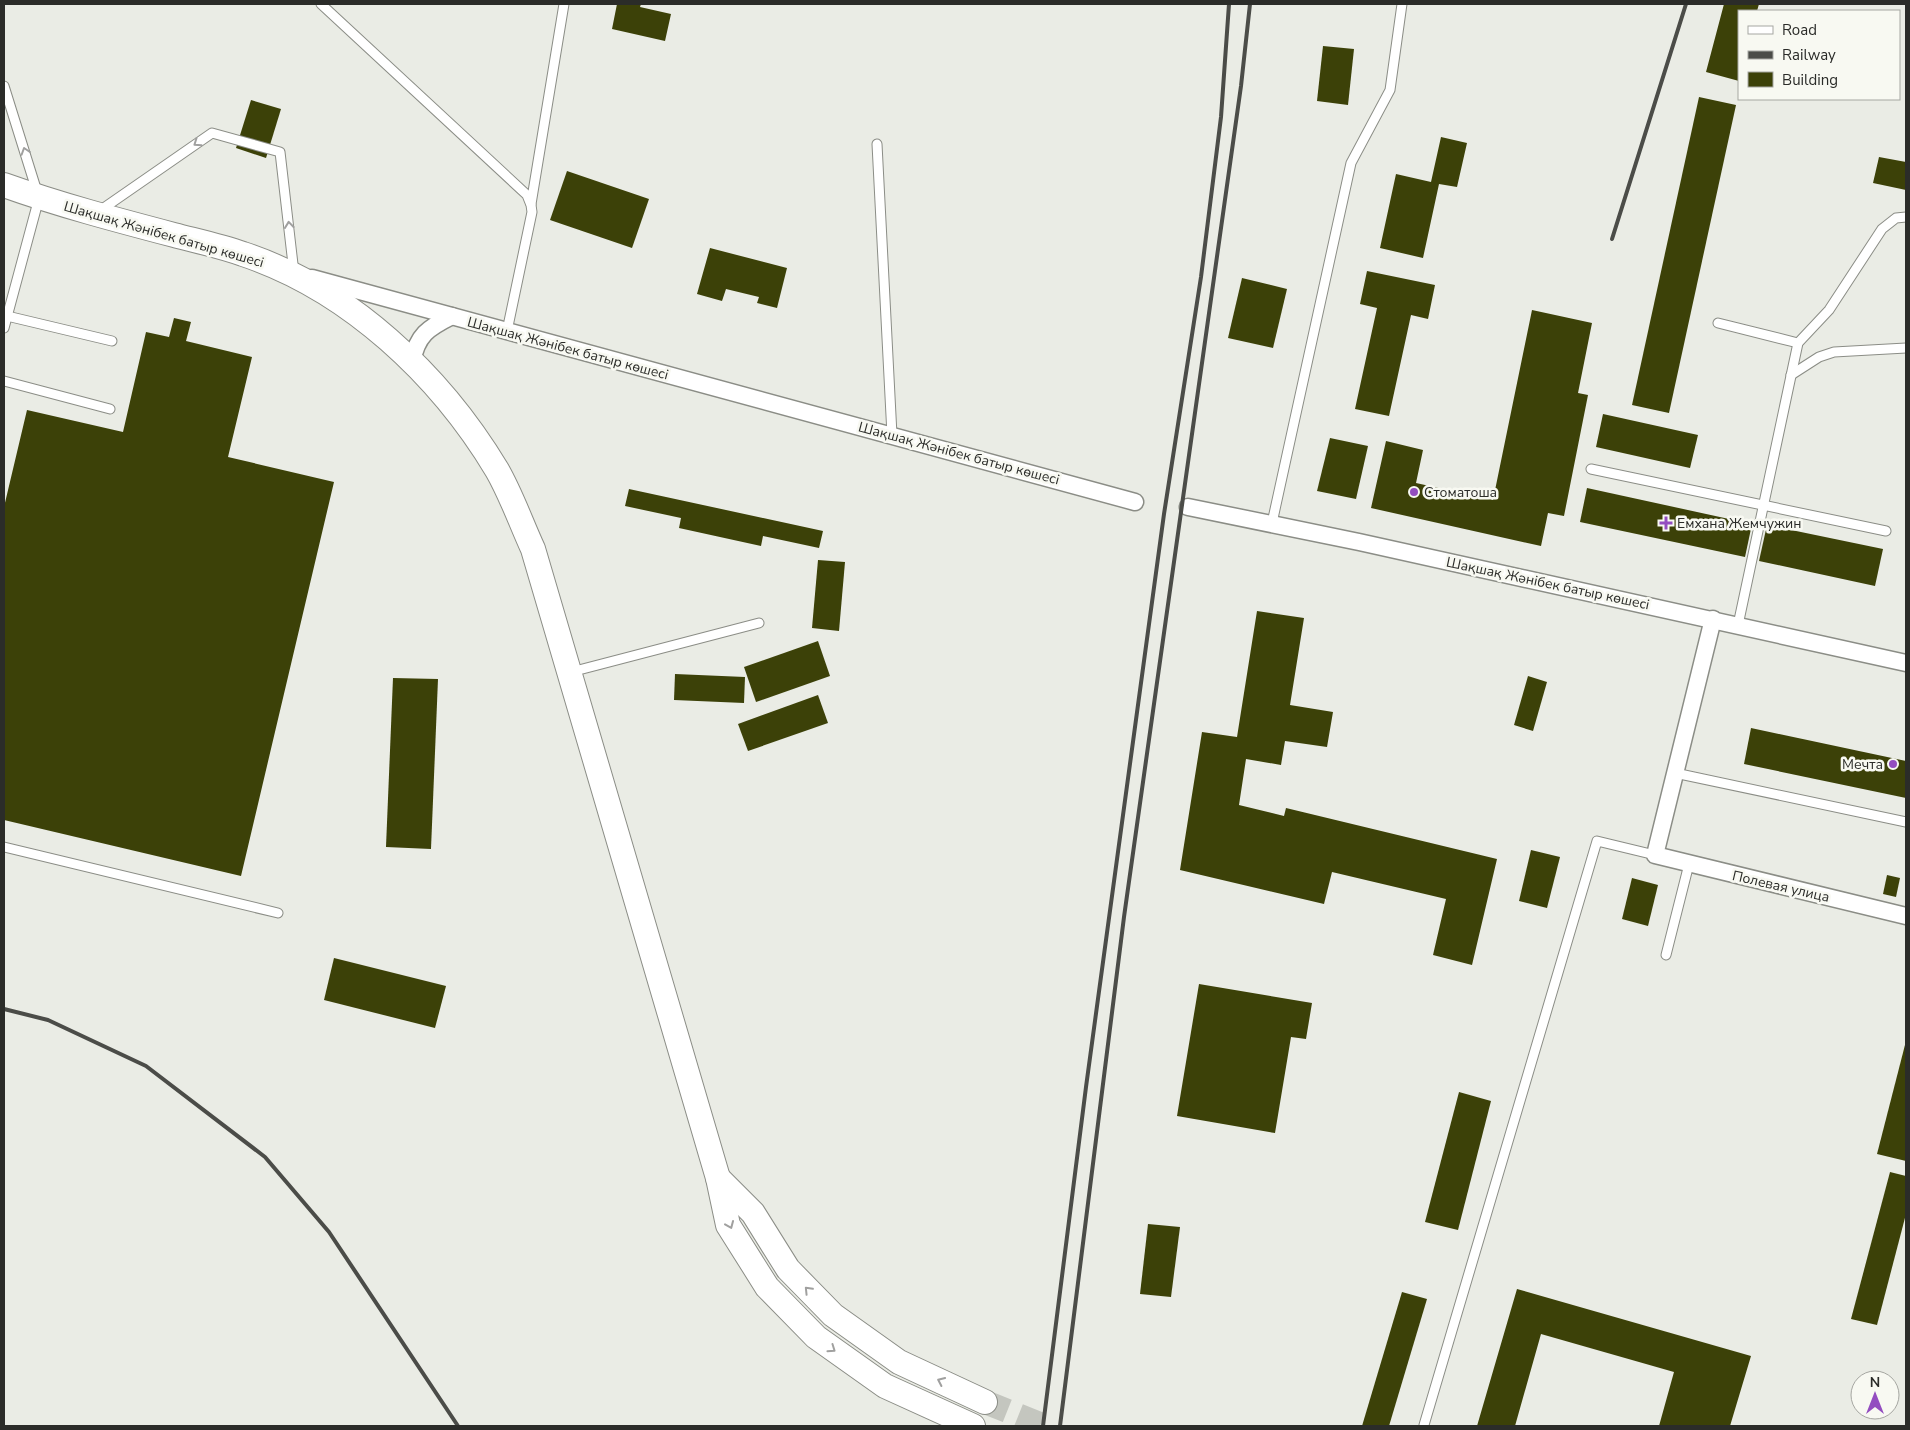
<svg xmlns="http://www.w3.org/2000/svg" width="1910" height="1430" viewBox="0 0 1910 1430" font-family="'Nunito Sans',sans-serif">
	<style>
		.building { fill: #3c4108 }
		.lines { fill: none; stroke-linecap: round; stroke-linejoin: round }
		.secondary-tunnel { stroke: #c4c6bf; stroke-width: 24; stroke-dasharray: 24 12; stroke-linecap: butt }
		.lane-casing { stroke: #8b8d86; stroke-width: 11 }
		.street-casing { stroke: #8b8d86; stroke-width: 19 }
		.secondary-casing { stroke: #8b8d86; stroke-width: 26 }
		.lane { stroke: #fff; stroke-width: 9 }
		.street { stroke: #fff; stroke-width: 16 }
		.secondary { stroke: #fff; stroke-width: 24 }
		.rail { stroke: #4b4c48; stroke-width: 4 }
		.oneway { stroke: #a0a09f }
		.poi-dot { fill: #934dc0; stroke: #f8f9f2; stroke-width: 2 }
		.labels { text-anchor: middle; stroke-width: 5; stroke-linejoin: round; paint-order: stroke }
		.street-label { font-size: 14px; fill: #2b2c29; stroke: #f8f9f2 }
		.poi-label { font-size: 14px; fill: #2b2c29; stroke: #f8f9f2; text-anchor: start }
	</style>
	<rect width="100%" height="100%" fill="#eaece5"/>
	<g class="building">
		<path d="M 617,4 L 641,4 L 640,7 L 671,14 L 665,41 L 612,29 Z"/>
		<path d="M 1724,4 L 1759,4 L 1757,11 L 1739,11 L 1739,81 L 1706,72 Z"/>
		<path d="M 1323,46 L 1354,49 L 1348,105 L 1317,101 Z"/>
		<path d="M 1699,97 L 1736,105 L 1669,413 L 1632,405 Z"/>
		<path d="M 251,100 L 281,109 L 266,158 L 236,148 Z"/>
		<path d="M 1441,137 L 1467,143 L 1457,187 L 1439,184 L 1423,258 L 1380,248 L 1396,174 L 1431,182 Z"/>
		<path d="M 1879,157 L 1906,162 L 1906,190 L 1873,183 Z"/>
		<path d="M 567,171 L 649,199 L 632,248 L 550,220 Z"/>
		<path d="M 710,248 L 787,268 L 777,308 L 757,303 L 759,297 L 726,289 L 722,301 L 697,294 Z"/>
		<path d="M 1367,271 L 1435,285 L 1428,319 L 1411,315 L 1389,416 L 1355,409 L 1377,308 L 1360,304 Z"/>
		<path d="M 1242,278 L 1287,289 L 1273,348 L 1228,338 Z"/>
		<path d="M 1532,310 L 1592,323 L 1578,393 L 1588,395 L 1564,516 L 1548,513 L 1541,546 L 1371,508 L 1386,441 L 1423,450 L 1416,483 L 1493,500 Z"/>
		<path d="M 174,318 L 191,322 L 186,341 L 252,357 L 228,457 L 334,482 L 241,876 L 4,820 L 4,507 L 27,410 L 123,432 L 146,332 L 169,337 Z"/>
		<path d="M 1603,414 L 1698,435 L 1690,468 L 1596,447 Z"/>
		<path d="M 1330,438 L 1368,446 L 1356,499 L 1317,491 Z"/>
		<path d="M 1587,488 L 1752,524 L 1745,557 L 1580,522 Z"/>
		<path d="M 629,489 L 823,531 L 819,548 L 763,536 L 761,546 L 679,528 L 681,518 L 625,506 Z"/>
		<path d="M 1767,525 L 1883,549 L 1875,586 L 1759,561 Z"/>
		<path d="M 818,560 L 845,562 L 839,631 L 812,628 Z"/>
		<path d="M 1257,611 L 1304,618 L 1290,705 L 1333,712 L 1327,747 L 1285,741 L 1281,765 L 1246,759 L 1239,805 L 1284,816 L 1286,808 L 1497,859 L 1472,965 L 1433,955 L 1446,899 L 1332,872 L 1324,904 L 1180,870 L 1202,732 L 1237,737 Z"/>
		<path d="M 818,641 L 830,676 L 756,702 L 744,667 Z"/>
		<path d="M 675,674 L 745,677 L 744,703 L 674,700 Z"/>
		<path d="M 1528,676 L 1547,682 L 1533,731 L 1514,725 Z"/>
		<path d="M 393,678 L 438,679 L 431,849 L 386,847 Z"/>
		<path d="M 818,695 L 828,723 L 748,751 L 738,724 Z"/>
		<path d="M 1751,728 L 1906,761 L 1906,798 L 1744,764 Z"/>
		<path d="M 1531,850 L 1560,857 L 1547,908 L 1519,901 Z"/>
		<path d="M 1887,875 L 1900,878 L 1896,897 L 1883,894 Z"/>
		<path d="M 1632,878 L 1658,885 L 1648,926 L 1622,919 Z"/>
		<path d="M 334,958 L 446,986 L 435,1028 L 324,1000 Z"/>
		<path d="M 1199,984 L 1312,1003 L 1306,1039 L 1291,1037 L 1275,1133 L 1177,1116 Z"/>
		<path d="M 1906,1041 L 1906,1161 L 1877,1154 Z"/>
		<path d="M 1459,1092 L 1491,1101 L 1458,1230 L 1425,1222 Z"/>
		<path d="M 1890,1172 L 1906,1176 L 1906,1214 L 1877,1325 L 1851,1319 Z"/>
		<path d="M 1148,1224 L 1180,1227 L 1171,1297 L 1140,1294 Z"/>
		<path d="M 1517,1289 L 1751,1356 L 1730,1426 L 1659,1426 L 1674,1372 L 1541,1334 L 1515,1426 L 1477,1426 Z"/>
		<path d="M 1402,1292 L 1427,1299 L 1389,1426 L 1362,1426 Z"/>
	</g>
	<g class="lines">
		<path class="secondary-tunnel" d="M 985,1402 L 1045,1426"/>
		<defs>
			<g id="lane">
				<path d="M 321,4 L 527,195 L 531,205 L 532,212 L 507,331"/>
				<path d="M 4,86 L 39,198 L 4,328"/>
				<path d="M 877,144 L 892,435"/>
				<path d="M 531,204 L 564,4"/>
				<path d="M 98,212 L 212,133 L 280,152 L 294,273"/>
				<path d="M 7,316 L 112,341"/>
				<path d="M 1718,323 L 1798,343"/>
				<path d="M 1791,375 L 1819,357 L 1834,352 L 1906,348"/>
				<path d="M 4,381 L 110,409"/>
				<path d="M 1591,469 L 1886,531"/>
				<path d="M 1272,523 L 1351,163 L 1390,90 L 1402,4"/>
				<path d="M 1738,625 L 1798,343 L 1829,310 L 1882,229 L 1896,218 L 1906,217"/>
				<path d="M 571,672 L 759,623"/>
				<path d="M 1675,773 L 1906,822"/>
				<path d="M 4,847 L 278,913"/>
				<path d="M 1666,955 L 1689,864"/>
				<path d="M 1424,1425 L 1597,841 L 1655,855"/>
			</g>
			<g id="street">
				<path d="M 312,278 L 1135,502"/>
				<path d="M 412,362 C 417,335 428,328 452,316"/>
				<path d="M 1188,507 L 1359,542 L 1906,663"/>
				<path d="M 1713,619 L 1655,855 L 1906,916"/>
			</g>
			<g id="secondary">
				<path d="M 4,185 C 60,205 117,220 174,235 C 197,241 221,246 243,254 C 349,289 440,375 497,470 C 511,494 521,523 533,549 L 718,1178 L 728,1225 L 767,1287 L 816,1337 L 885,1386 L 973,1426"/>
				<path d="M 718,1178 L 753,1213 L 788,1269 L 833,1315 L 899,1362 L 985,1402"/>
			</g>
		</defs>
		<use href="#lane" class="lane-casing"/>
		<use href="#street" class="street-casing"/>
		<use href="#secondary" class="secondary-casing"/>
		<use href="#lane" class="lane"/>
		<use href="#street" class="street"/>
		<use href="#secondary" class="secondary"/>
		<g class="rail">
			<path d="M 1612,239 L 1686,4"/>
			<path d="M 4,1009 L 48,1020 L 146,1066 L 265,1157 L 329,1232 L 458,1426"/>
			<path d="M 1043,1426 L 1086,1087 L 1164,514 L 1201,277 L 1221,117 L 1229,4"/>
			<path d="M 1060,1426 L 1124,917 L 1241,86 L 1250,4"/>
		</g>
	</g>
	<defs><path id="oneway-chevron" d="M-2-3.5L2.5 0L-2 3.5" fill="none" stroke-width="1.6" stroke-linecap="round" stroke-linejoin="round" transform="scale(1.25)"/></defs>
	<g class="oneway">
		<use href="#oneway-chevron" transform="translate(197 143) rotate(145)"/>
		<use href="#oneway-chevron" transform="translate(25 151) rotate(-108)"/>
		<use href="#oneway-chevron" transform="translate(289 225) rotate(-96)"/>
		<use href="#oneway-chevron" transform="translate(730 1225) rotate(67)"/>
		<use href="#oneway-chevron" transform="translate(808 1290) rotate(-134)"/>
		<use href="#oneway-chevron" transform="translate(832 1349) rotate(35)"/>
		<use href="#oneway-chevron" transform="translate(941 1381) rotate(-155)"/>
	</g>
	<g class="poi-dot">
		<circle cx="1414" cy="492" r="5"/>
		<path d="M1663.5 515.5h5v5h5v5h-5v5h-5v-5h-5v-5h5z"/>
		<circle cx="1893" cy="764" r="5"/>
	</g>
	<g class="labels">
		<g class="street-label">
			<text transform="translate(164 234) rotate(16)" y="5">Шақшақ Жәнібек батыр көшесі</text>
			<text transform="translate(568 348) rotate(15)" y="5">Шақшақ Жәнібек батыр көшесі</text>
			<text transform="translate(959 453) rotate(15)" y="5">Шақшақ Жәнібек батыр көшесі</text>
			<text transform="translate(1548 583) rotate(12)" y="5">Шақшақ Жәнібек батыр көшесі</text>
			<text transform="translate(1781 886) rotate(13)" y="5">Полевая улица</text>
		</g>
		<g class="poi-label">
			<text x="1424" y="497">Стоматоша</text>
			<text x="1677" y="528">Емхана Жемчужин</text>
			<text x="1883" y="769" text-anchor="end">Мечта</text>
		</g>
	</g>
	<rect width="1910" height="1430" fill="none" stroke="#2b2c29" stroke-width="10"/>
	<rect x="1738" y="10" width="162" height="90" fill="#f8f9f2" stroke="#a6a7a2"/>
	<rect x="1748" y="26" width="25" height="8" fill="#ffffff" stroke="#a6a7a2"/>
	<text x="1782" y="35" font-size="15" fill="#2b2c29">Road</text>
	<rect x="1748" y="51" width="25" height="8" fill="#4b4c48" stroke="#a6a7a2"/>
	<text x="1782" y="60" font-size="15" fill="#2b2c29">Railway</text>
	<rect x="1748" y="72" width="25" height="15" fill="#3c4108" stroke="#a6a7a2"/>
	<text x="1782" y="85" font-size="15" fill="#2b2c29">Building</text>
	<g transform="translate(1875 1395)"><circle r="24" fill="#f8f9f2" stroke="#a6a7a2"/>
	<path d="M0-4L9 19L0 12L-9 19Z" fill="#934dc0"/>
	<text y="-8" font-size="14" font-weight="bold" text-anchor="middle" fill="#2b2c29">N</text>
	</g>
</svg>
